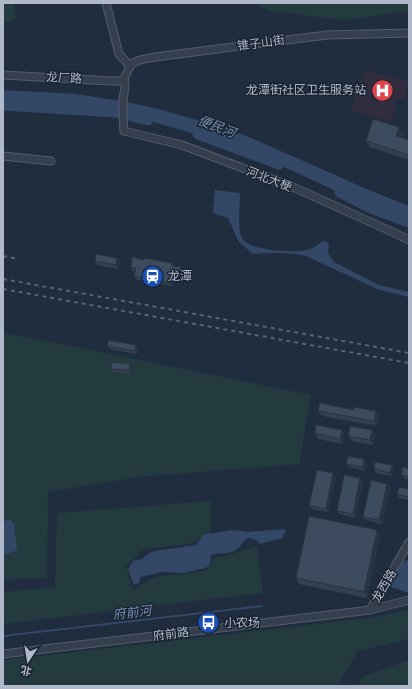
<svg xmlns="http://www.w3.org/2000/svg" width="412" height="689" viewBox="0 0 412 689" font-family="'PT Sans Narrow','Noto Sans SC',sans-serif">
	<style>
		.medical { fill: #302d3e }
		.green { fill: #233b3f }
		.water { fill: #334767 }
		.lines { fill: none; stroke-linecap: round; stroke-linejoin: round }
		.stream { stroke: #334767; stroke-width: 2 }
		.river { stroke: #334767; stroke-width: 11 }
		.minor-casing { stroke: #535c6b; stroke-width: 9 }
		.minor { stroke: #353f4e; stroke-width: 7 }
		.rail { stroke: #566375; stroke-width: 2; stroke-dasharray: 4 4; stroke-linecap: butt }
		.wall { fill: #344050 }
		.shaded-wall { fill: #2a3441 }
		.building { fill: #3c4b5d; stroke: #2a3441 }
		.labels { text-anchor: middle; stroke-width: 3; stroke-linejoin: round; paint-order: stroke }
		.street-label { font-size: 12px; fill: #b0b9c9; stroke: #1a2432 }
		.poi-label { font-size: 12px; fill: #b0b9c9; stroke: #1a2432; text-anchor: start }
		.water-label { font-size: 13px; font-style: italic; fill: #758fb4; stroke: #1a2432 }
	</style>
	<rect width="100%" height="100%" fill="#202d3e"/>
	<path class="medical" d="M 364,70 L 409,82 L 404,100 L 398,98 L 390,122 L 350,110 Z"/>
	<g class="green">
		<path d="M 3,3 L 14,3 L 16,19 L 3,24 Z"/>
		<path d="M 255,3 L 409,3 L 409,11 L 344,20 L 270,11 Z"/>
		<path d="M 3,333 L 47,341 L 311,395 L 299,464 L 138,477 L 48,492 L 47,578 L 3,580 Z"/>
		<path d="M 211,501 L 210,534 L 190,544 L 144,549 L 126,566 L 133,590 L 155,577 L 205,571 L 215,558 L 257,547 L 263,593 L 3,624 L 3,592 L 55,587 L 57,513 Z"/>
		<path d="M 409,609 L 409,639 L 358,651 L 337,686 L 3,686 L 3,660 L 377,617 Z"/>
		<path d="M 409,660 L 409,686 L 359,686 L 362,677 Z"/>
	</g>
	<g class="water">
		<path d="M 3,90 L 76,94 L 127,102 L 162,110 L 214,125 L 249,137 L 369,190 L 409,206 L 409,221 L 351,198 L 280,165 L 209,138 L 126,114 L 106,110 L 41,104 L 3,103 Z"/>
		<path d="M 215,190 L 240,193 C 240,205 237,228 242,238 C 249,251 294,253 307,250 C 312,249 318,245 323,241 L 329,243 L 328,253 L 334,262 L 379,285 L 409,292 L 409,297 L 377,289 L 306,256 C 288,252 271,253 253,254 L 239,242 L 228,218 L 215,214 L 213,211 Z"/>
		<path d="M 10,520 L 14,523 L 17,549 L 14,552 L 3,554 L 3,521 Z"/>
		<path d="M 284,529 L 286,531 L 282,538 L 260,544 L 256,540 L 249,538 C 242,541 241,548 234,551 C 226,555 218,552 211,555 L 210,564 L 206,568 L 183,573 L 163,572 L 140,577 L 139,583 L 135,585 L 133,583 L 128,569 L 133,561 L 142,559 L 149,553 L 155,551 L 196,545 L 203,535 L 206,534 L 233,530 L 248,532 Z"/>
		<path d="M 409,560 L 409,592 L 406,592 L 388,586 L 403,561 Z"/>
	</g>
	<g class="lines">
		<path class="stream" d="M 3,636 L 262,606"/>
		<g class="river">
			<path d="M 3,105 L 116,112 L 148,120"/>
			<path d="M 198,134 L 279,164"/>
			<path d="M 340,192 L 371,208 L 409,222"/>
		</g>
		<defs>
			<g id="minor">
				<path d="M 106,3 L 119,54 L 130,66"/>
				<path d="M 3,75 L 112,81 L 120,81 L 124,79"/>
				<path d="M 124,79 C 127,90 123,92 123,101 C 123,111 123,121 124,131 L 182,145 L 295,188 L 386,229 L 409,240"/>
				<path d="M 124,79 C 132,59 134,61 155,57 L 327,35 L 409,33"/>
				<path d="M 3,156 L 51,161"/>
				<path d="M 370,610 L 409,542"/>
				<path d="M 3,654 L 370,610 L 409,600"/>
			</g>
		</defs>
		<use href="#minor" class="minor-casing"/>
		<use href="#minor" class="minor"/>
		<g class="rail">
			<path d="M 3,256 L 18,259"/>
			<path d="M 3,279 L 409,353"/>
			<path d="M 3,289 L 409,363"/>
		</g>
	</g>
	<g class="wall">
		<path d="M 404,134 L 402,137 L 409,140 L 409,160 L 370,147 L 366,141 Z"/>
		<path d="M 117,258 L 120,262 L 118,269 L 97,265 L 95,261 Z"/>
		<path d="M 144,260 L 172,263 L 175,266 L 181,267 L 183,271 L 182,280 L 174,278 L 172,286 L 137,280 L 134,276 L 135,271 L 133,271 L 131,267 Z"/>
		<path d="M 107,346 L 138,348 L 137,354 L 110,349 Z"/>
		<path d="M 132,368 L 131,374 L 114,372 L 111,369 Z"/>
		<path d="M 354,410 L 376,411 L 379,416 L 377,426 L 322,416 L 318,411 Z"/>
		<path d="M 372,430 L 375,436 L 373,445 L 352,441 L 348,436 Z"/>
		<path d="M 315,433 L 345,435 L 343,444 L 318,439 Z"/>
		<path d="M 367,463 L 365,471 L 349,467 L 346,464 Z"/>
		<path d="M 392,465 L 394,469 L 392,476 L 376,473 L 374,469 Z"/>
		<path d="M 409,469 L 409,480 L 404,478 L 401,475 Z"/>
		<path d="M 336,477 L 328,512 L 312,509 L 309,505 Z"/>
		<path d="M 363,482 L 355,518 L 339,514 L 337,511 Z"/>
		<path d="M 387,484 L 390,487 L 382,524 L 366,520 L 363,517 Z"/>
		<path d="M 409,489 L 409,500 L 399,498 L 397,494 Z"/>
		<path d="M 380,536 L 367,598 L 299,584 L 296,578 Z"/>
	</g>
	<g class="shaded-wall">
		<path d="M 399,127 L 404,134 L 401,142 L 396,136 Z"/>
		<path d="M 117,258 L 120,262 L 118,269 L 116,265 Z"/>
		<path d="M 181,267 L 183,271 L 182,280 L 179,276 Z"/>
		<path d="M 171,275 L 174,278 L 172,286 L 170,283 Z"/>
		<path d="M 136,345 L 138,348 L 137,354 L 135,351 Z"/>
		<path d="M 130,364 L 132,368 L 131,374 L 129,370 Z"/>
		<path d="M 376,411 L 379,416 L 377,426 L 374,421 Z"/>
		<path d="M 342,430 L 345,435 L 343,444 L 340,439 Z"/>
		<path d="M 372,430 L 375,436 L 373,445 L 370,440 Z"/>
		<path d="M 364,459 L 367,463 L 365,471 L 363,467 Z"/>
		<path d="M 392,465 L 394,469 L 392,476 L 390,473 Z"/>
		<path d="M 333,473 L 336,477 L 328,512 L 326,509 Z"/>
		<path d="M 360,478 L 363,482 L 355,518 L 353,514 Z"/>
		<path d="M 387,484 L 390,487 L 382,524 L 379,520 Z"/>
		<path d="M 377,530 L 380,536 L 367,598 L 364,592 Z"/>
	</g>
	<g class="building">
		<path d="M 373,119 L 399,127 L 396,136 L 409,140 L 409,155 L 366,141 Z"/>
		<path d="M 96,254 L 117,258 L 116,265 L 95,261 Z"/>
		<path d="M 132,257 L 144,260 L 144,258 L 172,263 L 172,266 L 181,267 L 179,276 L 171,275 L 170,283 L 134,276 L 136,268 L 131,267 Z"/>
		<path d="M 108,340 L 136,345 L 135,351 L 107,346 Z"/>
		<path d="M 112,362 L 130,364 L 129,370 L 111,369 Z"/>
		<path d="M 320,403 L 354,410 L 354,407 L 376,411 L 374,421 L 318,411 Z"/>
		<path d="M 316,425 L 342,430 L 340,439 L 315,433 Z"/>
		<path d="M 350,426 L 372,430 L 370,440 L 348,436 Z"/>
		<path d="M 348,456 L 364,459 L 363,467 L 346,464 Z"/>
		<path d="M 375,462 L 392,465 L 390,473 L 374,469 Z"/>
		<path d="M 403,467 L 409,469 L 409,477 L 401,475 Z"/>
		<path d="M 317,470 L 333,473 L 326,509 L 309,505 Z"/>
		<path d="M 344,475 L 360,478 L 353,514 L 337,511 Z"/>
		<path d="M 371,480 L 387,484 L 379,520 L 363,517 Z"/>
		<path d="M 399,487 L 409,489 L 409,497 L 397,494 Z"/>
		<path d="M 309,516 L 377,530 L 364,592 L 296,578 Z"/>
	</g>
	<defs>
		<symbol id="hospital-disc" viewBox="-11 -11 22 22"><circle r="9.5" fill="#e0444e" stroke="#1a2432"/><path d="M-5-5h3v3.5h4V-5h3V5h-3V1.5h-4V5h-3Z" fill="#fff"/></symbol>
		<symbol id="station-disc" viewBox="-11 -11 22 22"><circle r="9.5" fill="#1a4fb4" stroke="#1a2432"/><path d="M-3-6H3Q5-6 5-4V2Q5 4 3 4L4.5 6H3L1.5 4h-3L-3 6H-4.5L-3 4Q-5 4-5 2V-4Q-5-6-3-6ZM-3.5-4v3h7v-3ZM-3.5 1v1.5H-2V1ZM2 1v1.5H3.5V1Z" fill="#fff"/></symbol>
		<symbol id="bus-disc" viewBox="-11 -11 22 22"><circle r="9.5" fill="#1a4fb4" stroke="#1a2432"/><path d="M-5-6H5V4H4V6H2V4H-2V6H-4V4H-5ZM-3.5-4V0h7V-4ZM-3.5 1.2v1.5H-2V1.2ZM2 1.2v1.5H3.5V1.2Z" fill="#fff"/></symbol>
	</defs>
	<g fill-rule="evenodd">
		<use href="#hospital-disc" x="370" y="78" width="25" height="25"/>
		<use href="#station-disc" x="140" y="264" width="25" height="25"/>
		<use href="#bus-disc" x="196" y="610" width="25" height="25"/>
	</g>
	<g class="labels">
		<g class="street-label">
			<text transform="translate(261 43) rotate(-8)" y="4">锥子山街</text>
			<text transform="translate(64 78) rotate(3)" y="4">龙厂路</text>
			<text transform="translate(269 179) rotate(21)" y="4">河北大梗</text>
			<text transform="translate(384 586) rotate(-60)" y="4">龙西路</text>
			<text transform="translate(171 634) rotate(-7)" y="4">府前路</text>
		</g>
		<g class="poi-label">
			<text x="366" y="94" text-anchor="end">龙潭街社区卫生服务站</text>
			<text x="168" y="280">龙潭</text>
			<text x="224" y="627">小农场</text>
		</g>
		<g class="water-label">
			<text transform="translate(217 126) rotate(21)" y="5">便民河</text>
			<text transform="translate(132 612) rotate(-7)" y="5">府前河</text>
		</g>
	</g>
	<rect width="412" height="689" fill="none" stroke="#b0b9c9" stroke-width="8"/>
	<g transform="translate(28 661) rotate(192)" stroke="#1a2432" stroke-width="3" paint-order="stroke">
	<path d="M0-3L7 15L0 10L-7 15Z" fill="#b0b9c9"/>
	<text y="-6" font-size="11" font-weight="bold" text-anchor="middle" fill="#b0b9c9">北</text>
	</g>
</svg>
